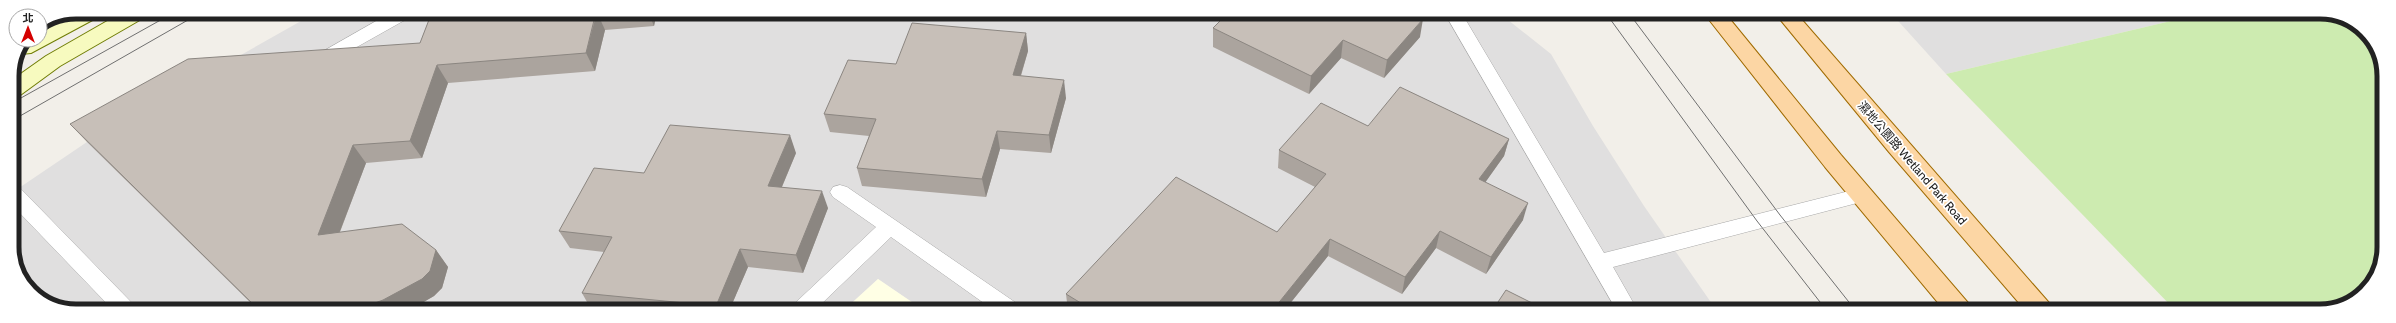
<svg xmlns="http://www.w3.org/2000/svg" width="2396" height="323" viewBox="0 0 2396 323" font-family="Cabin,'Noto Sans TC',sans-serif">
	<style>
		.residential { fill: #e0dfdf }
		.education { fill: #ffffe5 }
		.grass { fill: #cdebb0 }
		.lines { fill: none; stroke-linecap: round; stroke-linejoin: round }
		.service-casing { stroke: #a9a9a9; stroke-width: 1 }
		.secondary-casing { stroke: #707d05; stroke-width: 2 }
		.primary-casing { stroke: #a06b00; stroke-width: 2 }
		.service { fill: #fff; fill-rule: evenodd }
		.secondary { fill: #f7fabf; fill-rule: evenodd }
		.primary { fill: #fcd6a4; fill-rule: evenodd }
		.tram { stroke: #707070; stroke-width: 1 }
		.wall { fill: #aba49e }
		.shaded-wall { fill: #8b8681 }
		.building { fill: #c7bfb8; stroke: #8b8681 }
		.labels { text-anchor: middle; stroke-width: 3.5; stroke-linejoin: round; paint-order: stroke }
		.street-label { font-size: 12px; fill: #222; stroke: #fff }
		.rim { fill: none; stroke: #222; stroke-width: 5 }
	</style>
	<rect width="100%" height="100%" fill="#f2efe9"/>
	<g class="residential">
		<path d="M 317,12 L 1498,12 L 1551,54 L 1593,126 L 1644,206 L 1717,311 L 925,311 L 878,279 L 843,311 L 68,310 L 34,295 L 14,263 L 13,192 L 87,142 Z"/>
		<path d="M 1890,12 L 2209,12 L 1946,74 Z"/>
	</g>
	<path class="education" d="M 878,279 L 925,311 L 843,311 Z"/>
	<path class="grass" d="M 2209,12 L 2328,13 L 2362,28 L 2383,63 L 2383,255 L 2362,295 L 2320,311 L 2176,311 L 1946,74 Z"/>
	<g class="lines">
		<defs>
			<g id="service">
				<path d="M 392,12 L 415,12 L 412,16 L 332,61 L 326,63 L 320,61 L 317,57 L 320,53 Z"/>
				<path d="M 1444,12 L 1461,12 L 1604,253 L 1861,188 L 1868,190 L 1871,195 L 1868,200 L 1861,202 L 1613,267 L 1638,311 L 1617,311 Z"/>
				<path d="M 840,185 L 847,187 L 1019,305 L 1022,311 L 995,311 L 891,237 L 814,311 L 790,311 L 793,305 L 876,227 L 833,197 L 830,192 L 833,187 Z"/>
				<path d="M 13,186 L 20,188 L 133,304 L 136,310 L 113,310 L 13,206 Z"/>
			</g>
			<g id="secondary">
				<path d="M 76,12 L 101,12 L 98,17 L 31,53 L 21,54 L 27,40 L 40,40 L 40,30 Z"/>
				<path d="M 123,12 L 148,12 L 145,17 L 60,66 L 19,96 L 12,98 L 12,80 L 46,56 Z"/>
			</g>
			<g id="primary">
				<path d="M 1703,12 L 1724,12 L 1841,155 L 1969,304 L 1972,311 L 1945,311 L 1825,167 Z"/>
				<path d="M 1774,12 L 1795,12 L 2050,304 L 2053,311 L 2026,311 L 1889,152 Z"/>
			</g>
		</defs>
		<use href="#service" class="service-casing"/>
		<use href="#secondary" class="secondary-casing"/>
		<use href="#primary" class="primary-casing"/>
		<use href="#service" class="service"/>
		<use href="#secondary" class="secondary"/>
		<use href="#primary" class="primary"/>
		<g class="tram">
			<path d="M 1605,12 L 1757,221 L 1827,311"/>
			<path d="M 1628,12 L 1780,215 L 1856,311"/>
			<path d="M 12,103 L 175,12"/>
			<path d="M 13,120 L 202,12"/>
		</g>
	</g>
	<g class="wall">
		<path d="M 432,12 L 657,12 L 654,26 L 605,30 L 595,71 L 448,83 L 422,158 L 366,163 L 340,232 L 436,250 L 448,267 L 442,288 L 434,296 L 408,311 L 259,311 L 87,142 L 70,124 L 420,43 Z"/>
		<path d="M 1213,28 L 1420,37 L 1384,78 L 1341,58 L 1309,94 L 1213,47 Z"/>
		<path d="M 1026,33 L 1028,51 L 1021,76 L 1066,98 L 1051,153 L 1000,149 L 986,197 L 862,186 L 857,168 L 869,136 L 830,132 L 824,114 L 896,64 Z"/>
		<path d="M 1368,126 L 1509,139 L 1504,156 L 1485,182 L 1523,220 L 1486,274 L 1436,248 L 1402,294 L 1328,256 L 1284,311 L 1068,311 L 1066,294 L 1277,232 L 1315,187 L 1278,168 L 1279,150 Z"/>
		<path d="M 796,153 L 782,187 L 828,208 L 803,273 L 748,267 L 729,311 L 592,311 L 582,293 L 604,252 L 570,248 L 559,231 L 644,173 Z"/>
	</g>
	<g class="shaded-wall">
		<path d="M 597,12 L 605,30 L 595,71 L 586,53 Z"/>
		<path d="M 648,12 L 657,12 L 654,26 Z"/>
		<path d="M 1423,19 L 1420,37 L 1384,78 L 1387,60 Z"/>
		<path d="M 1026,33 L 1028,51 L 1015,94 L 1013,75 Z"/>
		<path d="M 1343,40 L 1341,58 L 1309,94 L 1311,76 Z"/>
		<path d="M 437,65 L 448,83 L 422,158 L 410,141 Z"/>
		<path d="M 1064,80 L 1066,98 L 1051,153 L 1049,135 Z"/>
		<path d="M 997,131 L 1000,149 L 986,197 L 982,179 Z"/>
		<path d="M 790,135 L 796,153 L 775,203 L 768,186 Z"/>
		<path d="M 1509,139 L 1504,156 L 1475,197 L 1479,179 Z"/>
		<path d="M 353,145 L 366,163 L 332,252 L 318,235 Z"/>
		<path d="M 822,191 L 828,208 L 803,273 L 796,255 Z"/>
		<path d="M 1528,203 L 1523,220 L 1486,274 L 1491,257 Z"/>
		<path d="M 1440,231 L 1436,248 L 1402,294 L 1405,277 Z"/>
		<path d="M 1330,239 L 1328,256 L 1284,311 L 1272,311 Z"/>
		<path d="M 740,249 L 748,267 L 729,311 L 718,311 L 716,306 Z"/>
		<path d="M 436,250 L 448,267 L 442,288 L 434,296 L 408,311 L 353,311 Z"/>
	</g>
	<g class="building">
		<path d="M 432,12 L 596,12 L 586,53 L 437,65 L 410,141 L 353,145 L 318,235 L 402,224 L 436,250 L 430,271 L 422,279 L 383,300 L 353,311 L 260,311 L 70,124 L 188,59 L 420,43 Z"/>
		<path d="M 1229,12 L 1409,12 L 1423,19 L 1387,60 L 1343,40 L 1311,76 L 1213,28 Z"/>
		<path d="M 912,23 L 1026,33 L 1013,75 L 1064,80 L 1049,135 L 997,131 L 982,179 L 857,168 L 876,119 L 824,114 L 848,60 L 896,64 Z"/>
		<path d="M 1400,87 L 1509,139 L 1479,179 L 1528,203 L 1491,257 L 1440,231 L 1405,277 L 1330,239 L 1272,311 L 1094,311 L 1066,294 L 1176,177 L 1277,232 L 1326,174 L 1279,150 L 1321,103 L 1368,126 Z"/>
		<path d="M 670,125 L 790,135 L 768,186 L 822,191 L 796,255 L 740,249 L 716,306 L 582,293 L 612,237 L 559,231 L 594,168 L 644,173 Z"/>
		<path d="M 1506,290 L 1542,308 L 1540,311 L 1492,311 Z"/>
	</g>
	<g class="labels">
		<g class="street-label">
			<text transform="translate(1912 163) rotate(49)" y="4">濕地公園路 Wetland Park Road</text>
		</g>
	</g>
	<path d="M0 0H2396V323H0ZM76 19H2320A57 57 0 0 1 2377 76V247A57 57 0 0 1 2320 304H76A57 57 0 0 1 19 247V76A57 57 0 0 1 76 19Z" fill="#fff" fill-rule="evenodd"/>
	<path class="rim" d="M76 19H2320A57 57 0 0 1 2377 76V247A57 57 0 0 1 2320 304H76A57 57 0 0 1 19 247V76A57 57 0 0 1 76 19Z"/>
	<g transform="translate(28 28)"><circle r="19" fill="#ffffff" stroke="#a7a7a7"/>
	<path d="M0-3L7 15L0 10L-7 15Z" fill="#d40000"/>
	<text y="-6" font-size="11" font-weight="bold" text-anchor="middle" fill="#222222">北</text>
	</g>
</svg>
